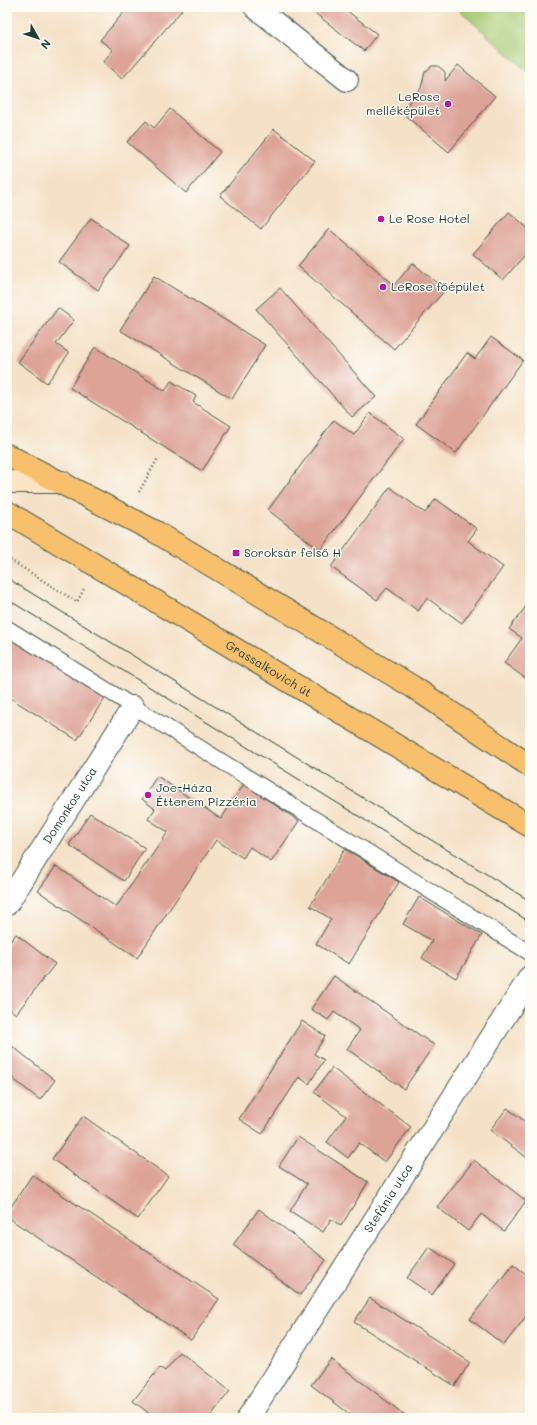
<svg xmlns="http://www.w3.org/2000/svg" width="537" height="1425" viewBox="0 0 537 1425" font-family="Mali,sans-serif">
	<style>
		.green { fill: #a8cb74; stroke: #648454 }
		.building { fill: #dda397 }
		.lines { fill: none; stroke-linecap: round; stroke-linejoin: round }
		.lane-casing { stroke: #3f564a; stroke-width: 17 }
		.street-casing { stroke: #3f564a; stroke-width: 24 }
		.secondary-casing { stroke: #3f564a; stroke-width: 24 }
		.primary-casing { stroke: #3f564a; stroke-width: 24 }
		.path { stroke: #3f564a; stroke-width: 2.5; stroke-dasharray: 1 3; stroke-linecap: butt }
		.lane { stroke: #fff; stroke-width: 15 }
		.street { stroke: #fff; stroke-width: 22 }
		.secondary { stroke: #fce5c4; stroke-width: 22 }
		.primary { stroke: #f8bf6c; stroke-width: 22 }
		.tram { stroke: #1f3d34; stroke-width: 1 }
		.poi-dot { fill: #b5179e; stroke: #fdfcf7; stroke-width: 1.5 }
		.labels { text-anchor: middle; stroke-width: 3; stroke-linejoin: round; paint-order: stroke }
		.poi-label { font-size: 12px; fill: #1f3d34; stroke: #fdfcf7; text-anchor: start }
		.street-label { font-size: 12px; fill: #1f3d34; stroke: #fdfcf7 }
	</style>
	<rect width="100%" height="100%" fill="#fdfcf7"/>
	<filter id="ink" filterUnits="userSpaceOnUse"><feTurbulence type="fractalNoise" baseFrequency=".025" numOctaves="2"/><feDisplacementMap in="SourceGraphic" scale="8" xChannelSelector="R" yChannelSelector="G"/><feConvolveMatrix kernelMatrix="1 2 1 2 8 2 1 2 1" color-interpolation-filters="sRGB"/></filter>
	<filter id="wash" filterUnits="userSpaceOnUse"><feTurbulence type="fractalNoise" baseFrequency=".012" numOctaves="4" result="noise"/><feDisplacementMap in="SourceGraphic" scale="16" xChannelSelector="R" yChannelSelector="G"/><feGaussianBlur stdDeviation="0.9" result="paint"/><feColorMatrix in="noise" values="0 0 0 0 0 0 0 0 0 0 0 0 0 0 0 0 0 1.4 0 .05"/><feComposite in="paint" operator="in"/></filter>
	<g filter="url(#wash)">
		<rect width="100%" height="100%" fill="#f5e1c7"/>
		<path class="green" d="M 456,7 L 530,7 L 530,74 Z"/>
		<g id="blocks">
			<g class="building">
				<path d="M 123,7 L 178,7 L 182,10 L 122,79 L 103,62 L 113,50 L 100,40 L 126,10 Z"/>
				<path d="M 307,7 L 342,7 L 377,34 L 364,51 Z"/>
				<path d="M 458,65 L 495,96 L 449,152 L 401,112 L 421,88 L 425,72 L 432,66 L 438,66 L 445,72 L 445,81 Z"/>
				<path d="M 170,109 L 220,152 L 186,193 L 127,142 L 146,121 L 154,128 Z"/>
				<path d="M 274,129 L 315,161 L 261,229 L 220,196 Z"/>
				<path d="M 509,212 L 530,230 L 530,249 L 503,280 L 473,254 Z"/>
				<path d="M 91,218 L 130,246 L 98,290 L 59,262 Z"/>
				<path d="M 329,229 L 394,285 L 413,263 L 445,290 L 394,349 L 298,266 Z"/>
				<path d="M 154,276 L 265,345 L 232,399 L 120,330 Z"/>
				<path d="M 280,288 L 376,397 L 352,417 L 256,309 Z"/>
				<path d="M 58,308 L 74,320 L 56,344 L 69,353 L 47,383 L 18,362 Z"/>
				<path d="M 491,337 L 523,360 L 456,453 L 416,424 L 467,353 L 475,359 Z"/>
				<path d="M 95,347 L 165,391 L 171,381 L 196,396 L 193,402 L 231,426 L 202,471 L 70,388 Z"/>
				<path d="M 370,413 L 404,439 L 320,550 L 268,510 L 334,420 L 354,435 Z"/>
				<path d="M 390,487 L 425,513 L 436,499 L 477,529 L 468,541 L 503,567 L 462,623 L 427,598 L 418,611 L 387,588 L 377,600 L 331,567 Z"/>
				<path d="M 530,601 L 530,674 L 529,673 L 525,678 L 504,663 L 522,638 L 509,629 Z"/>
				<path d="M 7,633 L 106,696 L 77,740 L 7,696 Z"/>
				<path d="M 157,776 L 221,819 L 244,784 L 299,821 L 271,862 L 250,847 L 243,858 L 216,840 L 137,958 L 38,891 L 56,866 L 116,907 L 168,832 L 148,819 L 155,809 L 142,799 Z"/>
				<path d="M 90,813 L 145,848 L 124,881 L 69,845 Z"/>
				<path d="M 7,844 L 11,847 L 7,854 Z"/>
				<path d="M 345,849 L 399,882 L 349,964 L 316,944 L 331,919 L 310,906 Z"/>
				<path d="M 419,897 L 482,935 L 456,978 L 422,958 L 432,941 L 403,924 Z"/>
				<path d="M 16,934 L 55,964 L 16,1014 L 7,1007 L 7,946 Z"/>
				<path d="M 334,976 L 434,1045 L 404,1089 L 347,1049 L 360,1030 L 334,1012 L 328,1020 L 311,1009 Z"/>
				<path d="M 302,1021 L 325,1036 L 314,1054 L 324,1060 L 309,1084 L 299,1077 L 262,1134 L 239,1119 Z"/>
				<path d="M 7,1042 L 55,1080 L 40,1100 L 7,1074 Z"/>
				<path d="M 332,1068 L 411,1127 L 385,1162 L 359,1143 L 348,1158 L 327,1142 L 346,1116 L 314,1092 Z"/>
				<path d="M 507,1108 L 530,1125 L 530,1160 L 490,1130 Z"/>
				<path d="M 83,1116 L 168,1176 L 138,1219 L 52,1159 Z"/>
				<path d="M 298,1137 L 368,1182 L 341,1226 L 331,1219 L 323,1232 L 290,1211 L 307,1184 L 279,1166 Z"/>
				<path d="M 474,1160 L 526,1201 L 504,1231 L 481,1214 L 468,1231 L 437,1207 Z"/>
				<path d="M 32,1175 L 219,1299 L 191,1340 L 7,1217 L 7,1213 Z"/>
				<path d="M 259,1209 L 326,1260 L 300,1295 L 233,1245 Z"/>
				<path d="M 429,1247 L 454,1264 L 432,1295 L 407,1278 Z"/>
				<path d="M 513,1264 L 530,1277 L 530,1311 L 504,1345 L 470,1319 Z"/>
				<path d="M 370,1298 L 470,1362 L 455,1386 L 354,1322 Z"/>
				<path d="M 180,1352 L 230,1391 L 209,1418 L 155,1418 L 133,1401 L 160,1367 L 165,1371 Z"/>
				<path d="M 331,1359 L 409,1418 L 355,1418 L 311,1385 Z"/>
			</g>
		</g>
	</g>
	<g filter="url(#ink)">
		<use href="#blocks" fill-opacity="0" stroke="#3f564a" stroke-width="1"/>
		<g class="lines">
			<defs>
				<path id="lane" d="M 7,628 L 530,953"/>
				<g id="street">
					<path d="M 255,7 L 347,80"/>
					<path id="s1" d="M 7,904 L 133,707"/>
					<path id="s2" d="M 248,1418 L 530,977"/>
				</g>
				<path id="secondary" d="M 7,482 L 62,482"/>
				<g id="primary">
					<path d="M 7,455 L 156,532 L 413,687 L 530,766"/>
					<path id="s3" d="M 7,512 L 530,826"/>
				</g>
			</defs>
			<use href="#lane" class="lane-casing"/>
			<use href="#street" class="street-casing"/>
			<use href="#secondary" class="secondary-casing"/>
			<use href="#primary" class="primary-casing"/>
			<g class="path">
				<path d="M 139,492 L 158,458"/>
				<path d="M 7,558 L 77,602 L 84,589"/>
			</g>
			<use href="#lane" class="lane"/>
			<use href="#street" class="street"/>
			<use href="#secondary" class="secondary"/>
			<use href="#primary" class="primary"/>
			<g class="tram">
				<path d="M 7,578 L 530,901"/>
				<path d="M 7,599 L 530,922"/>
			</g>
		</g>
	</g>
	<g class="poi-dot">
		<circle cx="448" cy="104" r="4"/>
		<circle cx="381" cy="219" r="4"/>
		<circle cx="383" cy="287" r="4"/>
		<rect x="232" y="549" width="8" height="8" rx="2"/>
		<circle cx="148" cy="795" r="4"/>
	</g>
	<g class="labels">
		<g class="poi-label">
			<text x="440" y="101" text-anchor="end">LeRose<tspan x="440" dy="14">melléképület</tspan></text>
			<text x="389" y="223">Le Rose Hotel</text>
			<text x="391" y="291">LeRose főépület</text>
			<text x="244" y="557">Soroksár felső H</text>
			<text x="156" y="792">Joe-Háza<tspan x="156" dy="14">Étterem Pizzéria</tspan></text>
		</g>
		<g class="street-label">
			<text dy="4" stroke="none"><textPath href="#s3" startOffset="305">Grassalkovich út</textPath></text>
			<text dy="4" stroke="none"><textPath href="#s1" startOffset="117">Domonkos utca</textPath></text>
			<text dy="4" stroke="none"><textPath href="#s2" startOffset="261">Stefánia utca</textPath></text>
		</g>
	</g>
	<rect width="537" height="1425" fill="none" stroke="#fdfcf7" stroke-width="24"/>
	<g transform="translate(38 38) rotate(129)" stroke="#fdfcf7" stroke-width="3" paint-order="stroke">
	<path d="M0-3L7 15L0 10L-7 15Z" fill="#1f3d34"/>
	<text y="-6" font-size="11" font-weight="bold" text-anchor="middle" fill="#1f3d34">N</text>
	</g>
</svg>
